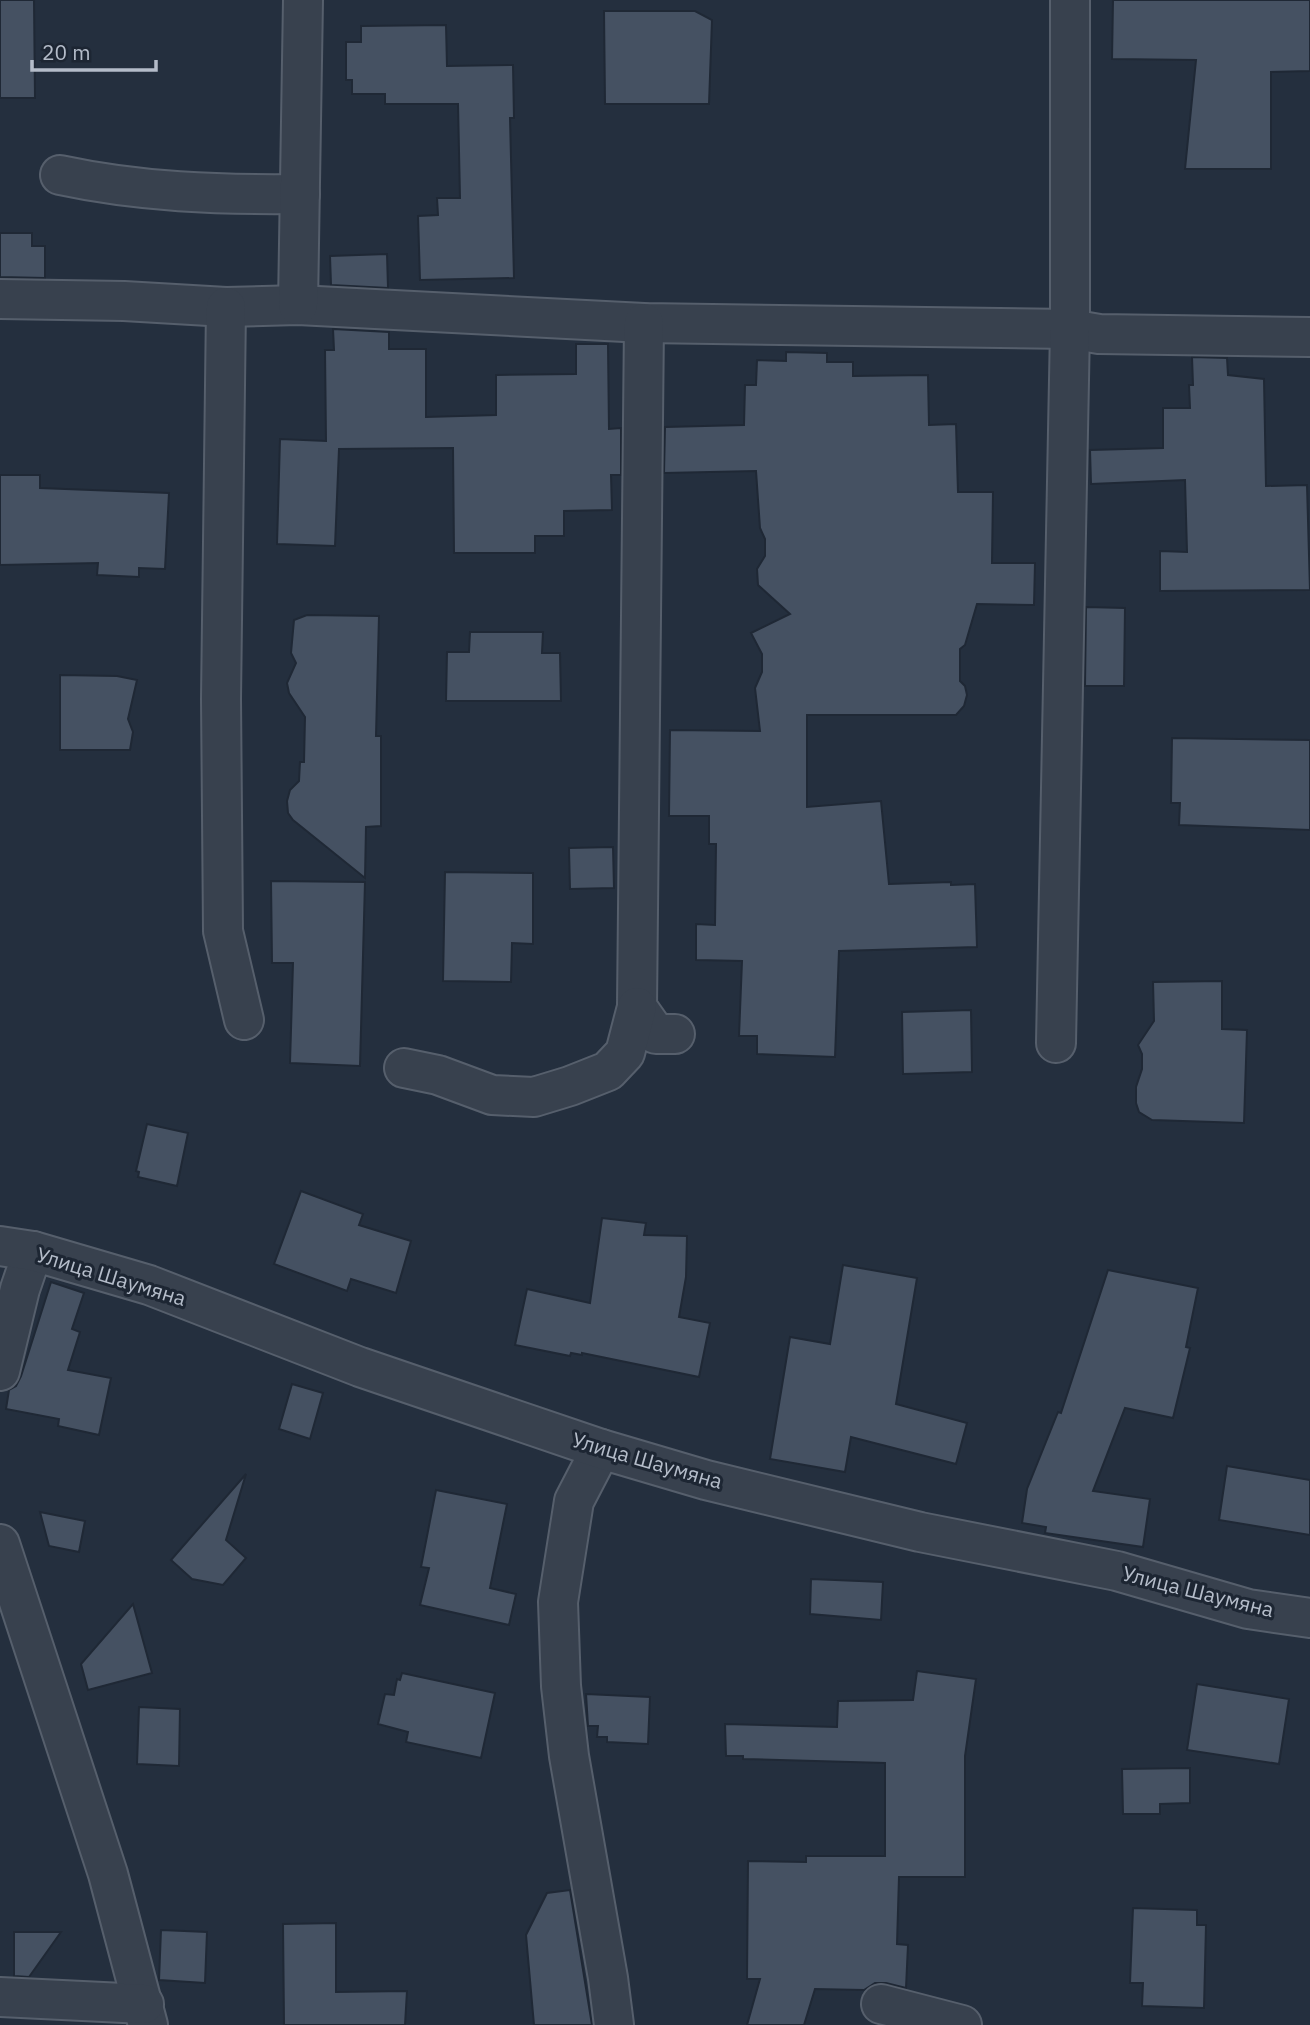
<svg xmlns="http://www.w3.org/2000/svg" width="1310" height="2025" viewBox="0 0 1310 2025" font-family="'IBM Plex Sans',sans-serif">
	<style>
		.building { fill: #455162; stroke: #1f2835; stroke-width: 2 }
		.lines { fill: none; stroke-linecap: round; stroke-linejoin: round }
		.minor-casing { stroke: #565f6c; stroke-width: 42 }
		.tertiary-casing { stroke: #565f6c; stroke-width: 42 }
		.minor { stroke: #38414e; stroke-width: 38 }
		.tertiary { stroke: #38414e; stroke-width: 38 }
		.labels { text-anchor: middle; stroke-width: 6; stroke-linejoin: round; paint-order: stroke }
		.street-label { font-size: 21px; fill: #b4bcc9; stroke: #1d2633 }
	</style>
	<rect width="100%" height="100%" fill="#242f3e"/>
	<g class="building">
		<path d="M 0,0 L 34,0 L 35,98 L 0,98 Z"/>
		<path d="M 1113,0 L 1310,0 L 1310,71 L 1271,72 L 1271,169 L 1185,169 L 1196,60 L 1112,59 Z"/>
		<path d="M 604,11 L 695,11 L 712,20 L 709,104 L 605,104 Z"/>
		<path d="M 446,25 L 447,66 L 513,65 L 514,118 L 510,118 L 514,278 L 420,280 L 418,216 L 438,215 L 437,198 L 460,198 L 458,104 L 385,104 L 385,94 L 352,94 L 352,80 L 346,80 L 346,42 L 361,42 L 361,26 Z"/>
		<path d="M 0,233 L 32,233 L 32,246 L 45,246 L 45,278 L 0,277 Z"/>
		<path d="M 387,254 L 388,288 L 331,285 L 330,256 Z"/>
		<path d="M 333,329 L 389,332 L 389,349 L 426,349 L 426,417 L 496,415 L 496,375 L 576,374 L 576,344 L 608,344 L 609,429 L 621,428 L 621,475 L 611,475 L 612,510 L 564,511 L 564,536 L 535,536 L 535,553 L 454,553 L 453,448 L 339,449 L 335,546 L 277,544 L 280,439 L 326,441 L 325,350 L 334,350 Z"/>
		<path d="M 786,352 L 827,353 L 827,362 L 853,362 L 853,376 L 928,375 L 929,425 L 956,424 L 958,492 L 993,492 L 992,563 L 1035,563 L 1034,605 L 977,604 L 965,645 L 960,649 L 960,681 L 965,686 L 967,695 L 964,706 L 956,715 L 807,715 L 807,807 L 881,801 L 889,884 L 951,882 L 951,885 L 975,884 L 977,947 L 839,951 L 835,1057 L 757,1054 L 757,1036 L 739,1036 L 742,961 L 696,960 L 696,924 L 715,925 L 716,844 L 709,844 L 709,816 L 669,816 L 670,730 L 760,731 L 755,688 L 762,672 L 762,654 L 751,633 L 790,614 L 758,585 L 757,569 L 765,556 L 765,539 L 760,528 L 756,471 L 664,473 L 665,427 L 744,425 L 745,385 L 756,385 L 757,360 L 786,361 Z"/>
		<path d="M 1192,357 L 1227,358 L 1228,375 L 1264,379 L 1266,486 L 1307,485 L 1310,590 L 1160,591 L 1160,551 L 1187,552 L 1185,480 L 1091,484 L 1090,450 L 1163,448 L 1163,408 L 1190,408 L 1189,385 L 1193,385 Z"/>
		<path d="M 0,475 L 40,475 L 40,488 L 169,493 L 165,569 L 139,568 L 139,577 L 97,575 L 98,563 L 0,565 Z"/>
		<path d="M 1086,607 L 1125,608 L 1124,686 L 1085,686 Z"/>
		<path d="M 307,615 L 379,616 L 376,736 L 381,736 L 381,826 L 366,827 L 365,878 L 293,820 L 288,813 L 287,801 L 290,790 L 299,781 L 300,762 L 304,762 L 305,717 L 289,693 L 287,683 L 296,663 L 291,653 L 294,620 Z"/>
		<path d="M 470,632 L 543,632 L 542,653 L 560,653 L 561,701 L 446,701 L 447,652 L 469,652 Z"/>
		<path d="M 60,675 L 117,676 L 137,680 L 128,719 L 133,732 L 130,750 L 60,750 Z"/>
		<path d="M 1172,738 L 1310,740 L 1310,830 L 1179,825 L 1180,803 L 1171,803 Z"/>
		<path d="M 613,847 L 614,888 L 570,889 L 569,848 Z"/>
		<path d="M 445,872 L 533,873 L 533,944 L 512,943 L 511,982 L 443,981 Z"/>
		<path d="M 271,881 L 365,882 L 360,1066 L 290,1063 L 293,963 L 272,963 Z"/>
		<path d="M 1222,981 L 1222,1029 L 1247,1030 L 1244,1123 L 1152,1120 L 1139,1112 L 1136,1103 L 1136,1087 L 1142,1069 L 1142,1054 L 1138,1045 L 1154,1021 L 1153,982 Z"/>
		<path d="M 971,1010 L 972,1072 L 903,1074 L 902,1012 Z"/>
		<path d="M 147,1124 L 188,1133 L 177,1186 L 138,1177 L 139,1172 L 136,1171 Z"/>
		<path d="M 301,1191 L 363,1214 L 359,1225 L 411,1241 L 396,1293 L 351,1279 L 347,1291 L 274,1264 Z"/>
		<path d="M 602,1218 L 646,1223 L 644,1235 L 687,1236 L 686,1277 L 679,1317 L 710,1323 L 699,1377 L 582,1353 L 582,1355 L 571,1353 L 570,1356 L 515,1345 L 527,1289 L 590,1303 Z"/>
		<path d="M 843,1265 L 917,1278 L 896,1404 L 967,1423 L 956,1464 L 851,1437 L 845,1472 L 770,1459 L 790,1337 L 830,1344 Z"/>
		<path d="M 1108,1270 L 1198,1288 L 1186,1347 L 1190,1348 L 1173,1418 L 1125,1408 L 1093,1491 L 1150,1499 L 1143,1547 L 1045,1533 L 1046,1527 L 1022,1523 L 1027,1489 L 1058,1412 L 1061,1413 Z"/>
		<path d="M 51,1282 L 84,1293 L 72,1329 L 80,1332 L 68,1370 L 111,1378 L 99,1435 L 58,1426 L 59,1419 L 6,1409 L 9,1390 L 16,1386 L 21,1376 Z"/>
		<path d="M 292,1384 L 323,1393 L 310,1439 L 279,1429 Z"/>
		<path d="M 1227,1466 L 1310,1480 L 1310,1535 L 1219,1520 Z"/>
		<path d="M 246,1474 L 226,1540 L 246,1558 L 223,1585 L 192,1579 L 171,1560 Z"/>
		<path d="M 436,1490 L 507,1504 L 490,1588 L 516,1594 L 509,1625 L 420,1605 L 429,1568 L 421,1567 Z"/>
		<path d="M 40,1512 L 85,1521 L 79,1552 L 49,1546 Z"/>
		<path d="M 811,1579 L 883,1582 L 881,1620 L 810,1614 Z"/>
		<path d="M 133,1604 L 152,1673 L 88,1690 L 81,1664 Z"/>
		<path d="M 917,1671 L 976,1679 L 965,1756 L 965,1877 L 899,1877 L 897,1944 L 908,1945 L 906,1988 L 886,1983 L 875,1983 L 864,1990 L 815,1989 L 804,2025 L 747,2025 L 760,1979 L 747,1979 L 748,1861 L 806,1862 L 806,1856 L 885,1856 L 885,1763 L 743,1759 L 743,1756 L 726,1756 L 725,1724 L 837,1727 L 838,1701 L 913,1700 Z"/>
		<path d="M 402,1673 L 495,1693 L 481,1758 L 406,1742 L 408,1732 L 378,1724 L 385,1694 L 394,1695 L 397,1679 L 400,1680 Z"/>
		<path d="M 1197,1684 L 1289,1699 L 1279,1764 L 1187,1750 Z"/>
		<path d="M 586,1694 L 650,1697 L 648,1744 L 607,1742 L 607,1737 L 597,1737 L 598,1726 L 588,1726 Z"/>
		<path d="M 139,1707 L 180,1709 L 179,1766 L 137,1764 Z"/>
		<path d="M 1190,1768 L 1190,1803 L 1160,1804 L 1160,1814 L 1123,1814 L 1122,1769 Z"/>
		<path d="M 570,1890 L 592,2025 L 534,2025 L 526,1935 L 547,1893 Z"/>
		<path d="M 1133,1908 L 1197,1910 L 1197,1925 L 1206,1925 L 1204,2008 L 1142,2006 L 1143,1983 L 1130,1983 Z"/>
		<path d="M 336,1923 L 336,1992 L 407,1991 L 405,2025 L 284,2025 L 283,1924 Z"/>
		<path d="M 161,1930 L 207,1932 L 205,1983 L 159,1980 Z"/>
		<path d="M 14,1932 L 61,1932 L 29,1977 L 14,1976 Z"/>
	</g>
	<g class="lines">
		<defs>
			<g id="minor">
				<path d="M 60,175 C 139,192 219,195 300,194"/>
				<path d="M 0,299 L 124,301 L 226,307 L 298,305 L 644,323 L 1070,329 L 1099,334 L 1310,337"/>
				<path d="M 298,305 L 303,0"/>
				<path d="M 226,307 L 221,699 L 223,931 L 244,1020"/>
				<path d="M 644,323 L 637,1007 L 656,1034 L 675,1034"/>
				<path d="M 1056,1043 L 1070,329 L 1070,0"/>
				<path d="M 404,1068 L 438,1075 L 492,1095 L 534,1097 L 570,1086 L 608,1071 L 625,1053 L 637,1007"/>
				<path d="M 0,1371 L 20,1289 L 33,1251"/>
				<path d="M 601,1449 L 574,1501 L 558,1602 L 561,1686 L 569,1756 L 608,1978 L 614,2025"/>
				<path d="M 0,1544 L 108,1874 L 148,2025"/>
				<path d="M 0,1997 L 144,2004"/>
				<path d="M 881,2004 L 962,2025"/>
			</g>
			<path id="tertiary" d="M 0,1246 L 33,1251 L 149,1285 L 360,1367 L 601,1449 L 706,1480 L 920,1532 L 1117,1571 L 1248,1609 L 1310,1618"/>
		</defs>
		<use href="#minor" class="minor-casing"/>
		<use href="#tertiary" class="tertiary-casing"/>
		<use href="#minor" class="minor"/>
		<use href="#tertiary" class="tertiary"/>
	</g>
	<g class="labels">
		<g class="street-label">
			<text transform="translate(111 1277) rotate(17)" y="7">Улица Шаумяна</text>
			<text transform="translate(647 1461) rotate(16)" y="7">Улица Шаумяна</text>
			<text transform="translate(1198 1592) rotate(14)" y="7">Улица Шаумяна</text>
		</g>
	</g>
	<path d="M32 60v10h124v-10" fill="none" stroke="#b4bcc9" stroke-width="3.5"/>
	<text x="42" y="60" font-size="21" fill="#b4bcc9" stroke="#1d2633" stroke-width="5" paint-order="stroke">20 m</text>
</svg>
